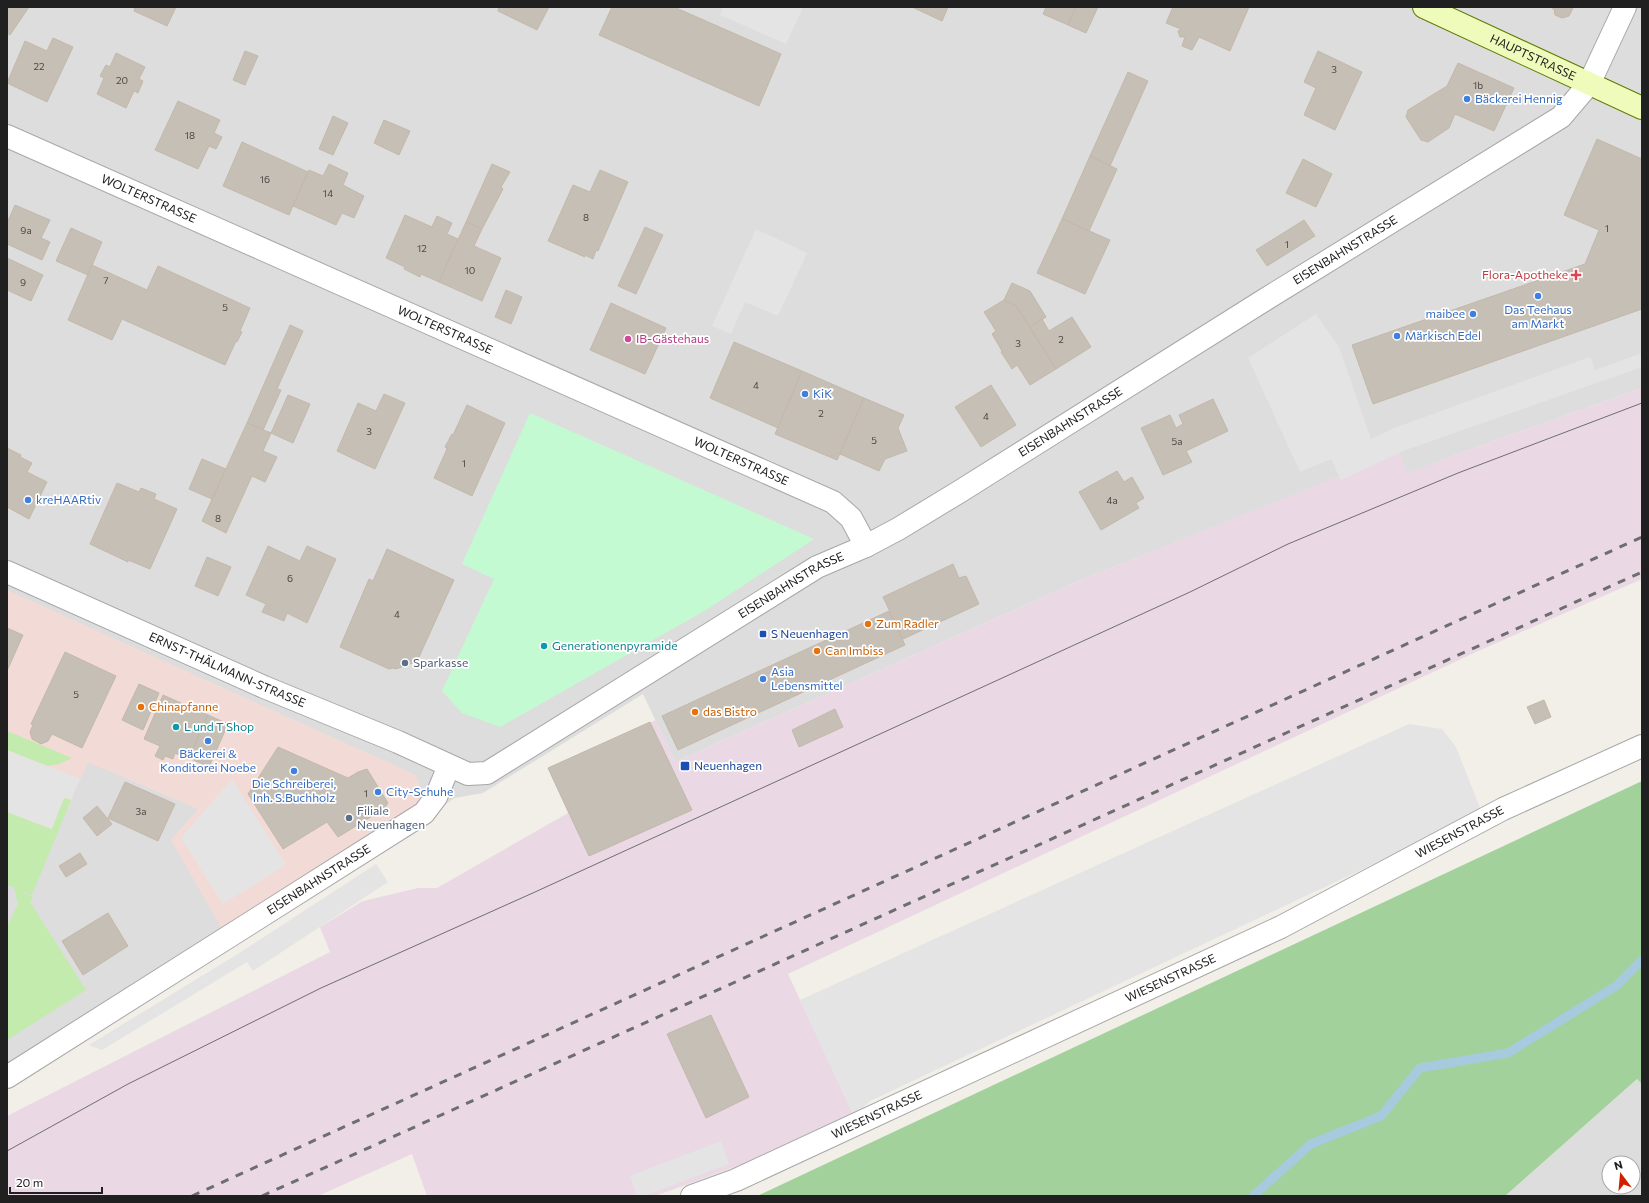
<svg xmlns="http://www.w3.org/2000/svg" width="1649" height="1203" viewBox="0 0 1649 1203" font-family="Commissioner,sans-serif">
	<style>
		.residential { fill: #dedddd; fill-rule: evenodd }
		.commercial { fill: #f2dbd6 }
		.industrial { fill: #ead9e4 }
		.grass { fill: #c2ebad }
		.forest { fill: #a3d19b }
		.park { fill: #c4fad1 }
		.parking { fill: #e4e4e4 }
		.lines { fill: none; stroke-linecap: round; stroke-linejoin: round }
		.stream { stroke: #a7cadf; stroke-width: 9 }
		.building { fill: #c6bfb6; stroke: #c3b8a9 }
		.minor-casing { stroke: #a7a7a7; stroke-width: 24 }
		.secondary-casing { stroke: #5c7c03; stroke-width: 24 }
		.minor { stroke: #fff; stroke-width: 22 }
		.secondary { stroke: #eefbbb; stroke-width: 22 }
		.tram { stroke: #6e6e6e; stroke-width: 1 }
		.rail { stroke: #6e6e6e; stroke-width: 3; stroke-dasharray: 8 8; stroke-linecap: butt }
		.shop-dot { fill: #3f7fe0; stroke: #fff; stroke-width: 1.5 }
		.health-dot { fill: #e0444e; stroke: #fff; stroke-width: 1.5 }
		.hotel-dot { fill: #d1479c; stroke: #fff; stroke-width: 1.5 }
		.food-dot { fill: #e8710a; stroke: #fff; stroke-width: 1.5 }
		.transit-dot { fill: #1a4fb4; stroke: #fff; stroke-width: 1.5 }
		.culture-dot { fill: #0f9aa8; stroke: #fff; stroke-width: 1.5 }
		.service-dot { fill: #5c6f8a; stroke: #fff; stroke-width: 1.5 }
		.labels { text-anchor: middle; stroke-width: 3.5; stroke-linejoin: round; paint-order: stroke }
		.number-label { font-size: 10px; fill: #4a4846 }
		.street-label { font-size: 12px; fill: #202020; stroke: #fff }
		.shop-label { font-size: 12px; fill: #366cbe; stroke: #fff; text-anchor: start }
		.health-label { font-size: 12px; fill: #be3a42; stroke: #fff; text-anchor: end }
		.hotel-label { font-size: 12px; fill: #b23c85; stroke: #fff; text-anchor: start }
		.food-label { font-size: 12px; fill: #c56008; stroke: #fff; text-anchor: start }
		.transit-label { font-size: 12px; fill: #164399; stroke: #fff; text-anchor: start }
		.culture-label { font-size: 12px; fill: #0d838f; stroke: #fff; text-anchor: start }
		.service-label { font-size: 12px; fill: #4e5e75; stroke: #fff; text-anchor: start }
	</style>
	<rect width="100%" height="100%" fill="#f1efe7"/>
	<g class="residential">
		<path d="M 7,7 L 1642,7 L 1642,388 L 1455,455 L 1407,474 L 1399,453 L 1081,580 L 675,762 L 643,694 L 483,793 L 455,798 L 7,1080 Z"/>
		<path d="M 1637,1079 L 1642,1084 L 1642,1196 L 1505,1196 ZM 1609,1163 L 1633,1163 L 1633,1187 L 1609,1187 Z"/>
	</g>
	<path class="commercial" d="M 7,590 L 416,775 L 421,789 L 421,800 L 414,811 L 224,932 L 171,840 L 198,809 L 88,762 L 57,832 L 7,812 Z"/>
	<path class="industrial" d="M 1642,388 L 1642,579 L 1476,652 L 788,974 L 854,1116 L 740,1165 L 655,1196 L 427,1196 L 412,1154 L 318,1196 L 7,1196 L 7,1116 L 330,952 L 320,927 L 363,901 L 418,888 L 437,888 L 568,813 L 548,768 L 656,720 L 675,762 L 1081,580 L 1399,452 L 1407,473 L 1455,455 Z"/>
	<g class="grass">
		<path d="M 7,731 L 72,758 L 59,764 L 47,766 L 7,750 Z"/>
		<path d="M 64,797 L 71,800 L 32,895 L 21,891 L 33,897 L 30,902 L 86,990 L 7,1040 L 7,927 L 18,904 L 14,887 L 7,885 L 7,812 L 51,829 Z"/>
	</g>
	<path class="forest" d="M 1642,781 L 1642,1084 L 1637,1079 L 1505,1196 L 757,1196 Z"/>
	<path class="park" d="M 530,413 L 814,539 L 706,610 L 500,727 L 462,713 L 442,691 L 494,579 L 462,564 Z"/>
	<g class="parking">
		<path d="M 723,7 L 803,7 L 786,44 L 720,15 Z"/>
		<path d="M 756,229 L 807,253 L 778,316 L 745,302 L 731,334 L 712,326 Z"/>
		<path d="M 1316,314 L 1339,347 L 1371,439 L 1394,428 L 1590,357 L 1595,370 L 1642,353 L 1642,367 L 1403,451 L 1341,480 L 1331,459 L 1300,472 L 1248,358 Z"/>
		<path d="M 1409,724 L 1442,729 L 1456,747 L 1482,813 L 870,1101 L 854,1116 L 800,1000 Z"/>
		<path d="M 7,750 L 80,779 L 71,800 L 64,798 L 52,829 L 7,812 Z"/>
		<path d="M 232,779 L 286,865 L 223,904 L 181,838 Z"/>
		<path d="M 376,864 L 388,882 L 253,971 L 247,962 L 102,1050 L 89,1045 L 241,952 Z"/>
		<path d="M 721,1141 L 729,1164 L 644,1196 L 637,1196 L 630,1176 Z"/>
	</g>
	<g class="lines">
		<path class="stream" d="M 1253,1196 L 1311,1144 L 1381,1116 L 1420,1068 L 1508,1053 L 1616,986 L 1642,960"/>
	</g>
	<g class="building">
		<path d="M 7,7 L 29,7 L 10,35 L 7,33 Z"/>
		<path d="M 135,7 L 176,7 L 167,26 L 134,11 Z"/>
		<path d="M 499,7 L 549,7 L 537,30 L 498,11 Z"/>
		<path d="M 612,7 L 674,7 L 781,54 L 759,106 L 599,35 Z"/>
		<path d="M 914,7 L 948,7 L 942,21 L 914,8 Z"/>
		<path d="M 1046,7 L 1076,7 L 1068,25 L 1043,14 Z"/>
		<path d="M 1076,7 L 1098,7 L 1086,33 L 1068,25 Z"/>
		<path d="M 1173,7 L 1249,7 L 1230,51 L 1199,37 L 1192,50 L 1182,46 L 1185,37 L 1180,37 L 1178,31 L 1181,29 L 1166,23 Z"/>
		<path d="M 1550,7 L 1572,7 L 1573,8 L 1569,16 L 1562,18 L 1555,15 L 1554,9 Z"/>
		<path d="M 53,38 L 73,47 L 47,102 L 7,83 L 25,41 L 47,51 Z"/>
		<path d="M 245,51 L 258,56 L 245,85 L 233,80 Z"/>
		<path d="M 1318,51 L 1362,72 L 1335,130 L 1304,115 L 1316,88 L 1304,82 Z"/>
		<path d="M 116,53 L 145,67 L 139,79 L 143,81 L 138,93 L 134,91 L 126,108 L 97,94 L 104,78 L 100,76 L 106,65 L 110,67 Z"/>
		<path d="M 1458,63 L 1514,88 L 1494,131 L 1455,114 L 1449,128 L 1428,142 L 1421,140 L 1406,117 L 1408,110 L 1447,86 Z"/>
		<path d="M 1128,72 L 1148,81 L 1110,166 L 1090,156 Z"/>
		<path d="M 178,101 L 220,120 L 214,133 L 222,137 L 216,149 L 209,146 L 198,169 L 155,150 Z"/>
		<path d="M 333,116 L 348,123 L 333,155 L 319,149 Z"/>
		<path d="M 384,120 L 410,131 L 399,155 L 374,143 Z"/>
		<path d="M 1597,139 L 1642,159 L 1642,309 L 1373,404 L 1352,345 L 1585,264 L 1599,230 L 1564,215 Z"/>
		<path d="M 242,142 L 308,172 L 289,215 L 223,186 Z"/>
		<path d="M 1090,156 L 1117,169 L 1089,231 L 1062,219 Z"/>
		<path d="M 1303,159 L 1332,174 L 1316,207 L 1286,193 Z"/>
		<path d="M 329,164 L 348,173 L 343,185 L 364,196 L 354,218 L 342,213 L 336,225 L 293,206 L 309,170 L 323,176 Z"/>
		<path d="M 492,164 L 510,172 L 501,187 L 503,189 L 482,229 L 466,222 Z"/>
		<path d="M 600,170 L 628,182 L 598,251 L 596,250 L 593,259 L 585,255 L 585,257 L 548,241 L 573,185 L 590,192 Z"/>
		<path d="M 15,205 L 50,220 L 41,238 L 50,242 L 42,260 L 7,244 L 7,223 Z"/>
		<path d="M 405,215 L 432,227 L 437,216 L 452,223 L 447,234 L 458,239 L 439,282 L 421,274 L 420,277 L 404,269 L 405,267 L 386,258 Z"/>
		<path d="M 1062,219 L 1110,240 L 1085,294 L 1037,273 Z"/>
		<path d="M 1304,220 L 1315,236 L 1267,266 L 1256,250 Z"/>
		<path d="M 466,222 L 482,229 L 474,246 L 501,258 L 482,301 L 439,282 Z"/>
		<path d="M 645,227 L 663,235 L 636,294 L 618,286 Z"/>
		<path d="M 71,228 L 102,242 L 88,275 L 56,261 Z"/>
		<path d="M 7,258 L 43,275 L 31,301 L 7,290 Z"/>
		<path d="M 92,265 L 147,290 L 158,266 L 250,308 L 240,331 L 242,332 L 237,342 L 236,341 L 225,365 L 122,319 L 112,340 L 68,320 Z"/>
		<path d="M 1012,283 L 1030,291 L 1046,317 L 1030,327 L 1016,306 L 1004,300 Z"/>
		<path d="M 506,290 L 522,297 L 511,324 L 495,317 Z"/>
		<path d="M 1004,300 L 1016,306 L 1056,369 L 1030,385 L 1017,365 L 1012,369 L 1001,352 L 1002,351 L 992,334 L 996,331 L 984,312 Z"/>
		<path d="M 611,303 L 666,328 L 645,374 L 590,350 Z"/>
		<path d="M 1072,317 L 1091,347 L 1056,369 L 1030,327 L 1042,319 L 1049,331 Z"/>
		<path d="M 290,325 L 303,331 L 277,389 L 281,390 L 263,430 L 247,423 Z"/>
		<path d="M 734,342 L 802,371 L 778,428 L 710,398 Z"/>
		<path d="M 802,371 L 864,398 L 837,460 L 775,434 Z"/>
		<path d="M 991,385 L 1016,425 L 981,447 L 955,407 Z"/>
		<path d="M 384,394 L 405,403 L 375,469 L 337,451 L 358,403 L 376,411 Z"/>
		<path d="M 288,395 L 310,404 L 293,443 L 271,433 Z"/>
		<path d="M 864,398 L 904,415 L 898,428 L 907,451 L 885,459 L 879,471 L 840,454 Z"/>
		<path d="M 1213,399 L 1228,431 L 1186,451 L 1192,462 L 1163,475 L 1141,428 L 1170,415 L 1176,428 L 1183,424 L 1179,415 Z"/>
		<path d="M 467,405 L 505,423 L 472,496 L 434,478 L 447,449 L 445,447 L 452,434 L 453,435 Z"/>
		<path d="M 247,423 L 271,433 L 263,451 L 277,457 L 265,482 L 252,476 L 226,533 L 202,521 Z"/>
		<path d="M 7,448 L 21,455 L 20,457 L 32,463 L 27,472 L 47,482 L 29,519 L 7,507 Z"/>
		<path d="M 202,459 L 226,469 L 212,499 L 189,489 Z"/>
		<path d="M 1117,471 L 1124,482 L 1132,477 L 1144,498 L 1136,503 L 1139,508 L 1101,530 L 1079,492 Z"/>
		<path d="M 117,483 L 139,492 L 141,488 L 156,494 L 154,499 L 177,509 L 150,569 L 128,560 L 128,562 L 90,544 Z"/>
		<path d="M 268,546 L 300,561 L 307,546 L 336,559 L 307,623 L 287,613 L 284,621 L 262,612 L 266,604 L 246,595 Z"/>
		<path d="M 387,549 L 454,580 L 419,657 L 416,659 L 415,662 L 396,669 L 393,668 L 389,669 L 340,647 L 369,579 L 373,581 Z"/>
		<path d="M 207,557 L 231,567 L 218,596 L 195,586 Z"/>
		<path d="M 953,564 L 959,578 L 966,576 L 979,604 L 903,639 L 883,597 Z"/>
		<path d="M 889,611 L 905,645 L 678,750 L 662,716 Z"/>
		<path d="M 7,628 L 23,635 L 7,671 Z"/>
		<path d="M 65,652 L 116,676 L 82,748 L 52,734 L 48,741 L 41,744 L 32,739 L 30,732 L 33,725 L 31,724 Z"/>
		<path d="M 139,684 L 159,693 L 143,730 L 122,720 Z"/>
		<path d="M 163,695 L 208,715 L 188,759 L 175,753 L 173,759 L 165,756 L 163,760 L 155,756 L 160,746 L 144,739 Z"/>
		<path d="M 1544,700 L 1551,717 L 1535,724 L 1527,707 Z"/>
		<path d="M 835,709 L 843,727 L 799,747 L 792,730 Z"/>
		<path d="M 208,715 L 228,724 L 209,767 L 189,758 Z"/>
		<path d="M 650,722 L 692,810 L 589,856 L 548,768 Z"/>
		<path d="M 278,747 L 348,778 L 358,772 L 367,769 L 388,803 L 384,809 L 338,837 L 327,822 L 283,849 L 248,794 Z"/>
		<path d="M 125,782 L 175,804 L 158,841 L 108,818 Z"/>
		<path d="M 97,806 L 112,824 L 97,836 L 83,818 Z"/>
		<path d="M 80,853 L 87,864 L 66,877 L 59,866 Z"/>
		<path d="M 108,913 L 128,946 L 83,975 L 62,941 Z"/>
		<path d="M 711,1015 L 749,1097 L 706,1118 L 667,1034 Z"/>
	</g>
	<g class="lines">
		<defs>
			<g id="minor">
				<path id="s1" d="M 7,136 L 833,502 L 851,518 L 866,546"/>
				<path id="s2" d="M 7,572 L 264,687 L 398,742 L 468,774 L 487,773 L 817,567 L 866,546 L 898,529 L 959,492 L 1266,299 L 1561,117 L 1589,84 L 1625,7"/>
				<path id="s3" d="M 7,1077 L 424,813 L 436,797 L 449,766"/>
				<path id="s4" d="M 692,1196 L 736,1180 L 1281,927 L 1503,809 L 1642,746"/>
			</g>
			<g id="secondary">
				<path id="s5" d="M 1424,7 L 1642,108"/>
			</g>
		</defs>
		<use href="#minor" class="minor-casing"/>
		<use href="#secondary" class="secondary-casing"/>
		<use href="#minor" class="minor"/>
		<use href="#secondary" class="secondary"/>
		<path class="tram" d="M 7,1151 L 128,1084 L 321,988 L 535,892 L 1190,592 L 1288,544 L 1458,473 L 1642,403"/>
		<g class="rail">
			<path d="M 192,1196 L 1642,537"/>
			<path d="M 262,1196 L 1642,572"/>
		</g>
	</g>
	<g class="shop-dot">
		<circle cx="1467" cy="99" r="4"/>
		<circle cx="1538" cy="296" r="4"/>
		<circle cx="1473" cy="314" r="4"/>
		<circle cx="1397" cy="336" r="4"/>
		<circle cx="805" cy="394" r="4"/>
		<circle cx="28" cy="500" r="4"/>
		<circle cx="763" cy="679" r="4"/>
		<circle cx="208" cy="741" r="4"/>
		<circle cx="294" cy="771" r="4"/>
		<circle cx="378" cy="792" r="4"/>
	</g>
	<path class="health-dot" d="M1574 269h4v4h4v4h-4v4h-4v-4h-4v-4h4z"/>
	<circle class="hotel-dot" cx="628" cy="339" r="4"/>
	<g class="food-dot">
		<circle cx="868" cy="624" r="4"/>
		<circle cx="817" cy="651" r="4"/>
		<circle cx="141" cy="707" r="4"/>
		<circle cx="695" cy="712" r="4"/>
	</g>
	<g class="transit-dot">
		<rect x="759" y="630" width="8" height="8" rx="2"/>
		<rect x="680" y="761" width="10" height="10" rx="2"/>
	</g>
	<g class="culture-dot">
		<circle cx="544" cy="646" r="4"/>
		<circle cx="176" cy="727" r="4"/>
	</g>
	<g class="service-dot">
		<circle cx="405" cy="663" r="4"/>
		<circle cx="349" cy="818" r="4"/>
	</g>
	<g class="labels">
		<g class="number-label">
			<text x="39" y="70">22</text>
			<text x="1334" y="73">3</text>
			<text x="122" y="84">20</text>
			<text x="1478" y="89">1b</text>
			<text x="190" y="139">18</text>
			<text x="265" y="183">16</text>
			<text x="328" y="197">14</text>
			<text x="586" y="221">8</text>
			<text x="1607" y="232">1</text>
			<text x="26" y="234">9a</text>
			<text x="1287" y="248">1</text>
			<text x="422" y="252">12</text>
			<text x="470" y="274">10</text>
			<text x="106" y="284">7</text>
			<text x="23" y="286">9</text>
			<text x="225" y="311">5</text>
			<text x="1061" y="343">2</text>
			<text x="1018" y="347">3</text>
			<text x="756" y="389">4</text>
			<text x="821" y="417">2</text>
			<text x="986" y="420">4</text>
			<text x="369" y="435">3</text>
			<text x="874" y="444">5</text>
			<text x="1177" y="445">5a</text>
			<text x="464" y="467">1</text>
			<text x="1112" y="504">4a</text>
			<text x="218" y="522">8</text>
			<text x="290" y="582">6</text>
			<text x="397" y="618">4</text>
			<text x="76" y="698">5</text>
			<text x="366" y="797">1</text>
			<text x="141" y="815">3a</text>
		</g>
		<g class="street-label">
			<text dy="4" stroke="none"><textPath href="#s5" startOffset="120">HAUPTSTRASSE</textPath></text>
			<text dy="4" stroke="none"><textPath href="#s1" startOffset="155">WOLTERSTRASSE</textPath></text>
			<text dy="4" stroke="none"><textPath href="#s2" startOffset="1528">EISENBAHNSTRASSE</textPath></text>
			<text dy="4" stroke="none"><textPath href="#s1" startOffset="479">WOLTERSTRASSE</textPath></text>
			<text dy="4" stroke="none"><textPath href="#s2" startOffset="1204">EISENBAHNSTRASSE</textPath></text>
			<text dy="4" stroke="none"><textPath href="#s1" startOffset="803">WOLTERSTRASSE</textPath></text>
			<text dy="4" stroke="none"><textPath href="#s2" startOffset="880">EISENBAHNSTRASSE</textPath></text>
			<text dy="4" stroke="none"><textPath href="#s2" startOffset="241">ERNST-THÄLMANN-STRASSE</textPath></text>
			<text dy="4" stroke="none"><textPath href="#s4" startOffset="850">WIESENSTRASSE</textPath></text>
			<text dy="4" stroke="none"><textPath href="#s3" startOffset="369">EISENBAHNSTRASSE</textPath></text>
			<text dy="4" stroke="none"><textPath href="#s4" startOffset="526">WIESENSTRASSE</textPath></text>
			<text dy="4" stroke="none"><textPath href="#s4" startOffset="202">WIESENSTRASSE</textPath></text>
		</g>
		<g class="shop-label">
			<text x="1475" y="103">Bäckerei Hennig</text>
			<text x="1538" y="314" text-anchor="middle">Das Teehaus<tspan x="1538" dy="14">am Markt</tspan></text>
			<text x="1465" y="318" text-anchor="end">maibee</text>
			<text x="1405" y="340">Märkisch Edel</text>
			<text x="813" y="398">KiK</text>
			<text x="36" y="504">kreHAARtiv</text>
			<text x="771" y="676">Asia<tspan x="771" dy="14">Lebensmittel</tspan></text>
			<text x="208" y="758" text-anchor="middle">Bäckerei &amp;<tspan x="208" dy="14">Konditorei Noebe</tspan></text>
			<text x="294" y="788" text-anchor="middle">Die Schreiberei,<tspan x="294" dy="14">Inh. S.Buchholz</tspan></text>
			<text x="386" y="796">City-Schuhe</text>
		</g>
		<g class="health-label">
			<text x="1568" y="279">Flora-Apotheke</text>
		</g>
		<g class="hotel-label">
			<text x="636" y="343">IB-Gästehaus</text>
		</g>
		<g class="food-label">
			<text x="876" y="628">Zum Radler</text>
			<text x="825" y="655">Can Imbiss</text>
			<text x="149" y="711">Chinapfanne</text>
			<text x="703" y="716">das Bistro</text>
		</g>
		<g class="transit-label">
			<text x="771" y="638">S Neuenhagen</text>
			<text x="694" y="770">Neuenhagen</text>
		</g>
		<g class="culture-label">
			<text x="552" y="650">Generationenpyramide</text>
			<text x="184" y="731">L und T Shop</text>
		</g>
		<g class="service-label">
			<text x="413" y="667">Sparkasse</text>
			<text x="357" y="815">Filiale<tspan x="357" dy="14">Neuenhagen</tspan></text>
		</g>
	</g>
	<rect width="1649" height="1203" fill="none" stroke="#202020" stroke-width="16"/>
	<g transform="translate(1621 1175) rotate(344)"><circle r="19" fill="#ffffff" stroke="#a6a6a6"/>
	<path d="M0-3L7 15L0 10L-7 15Z" fill="#d11f00"/>
	<text y="-6" font-size="11" font-weight="bold" text-anchor="middle" fill="#202020">N</text>
	</g>
	<path d="M10 1187v6h92v-6" fill="none" stroke="#202020" stroke-width="2"/>
	<text x="16" y="1187" font-size="12" fill="#202020" stroke="#ffffff" stroke-width="3" paint-order="stroke">20 m</text>
</svg>
